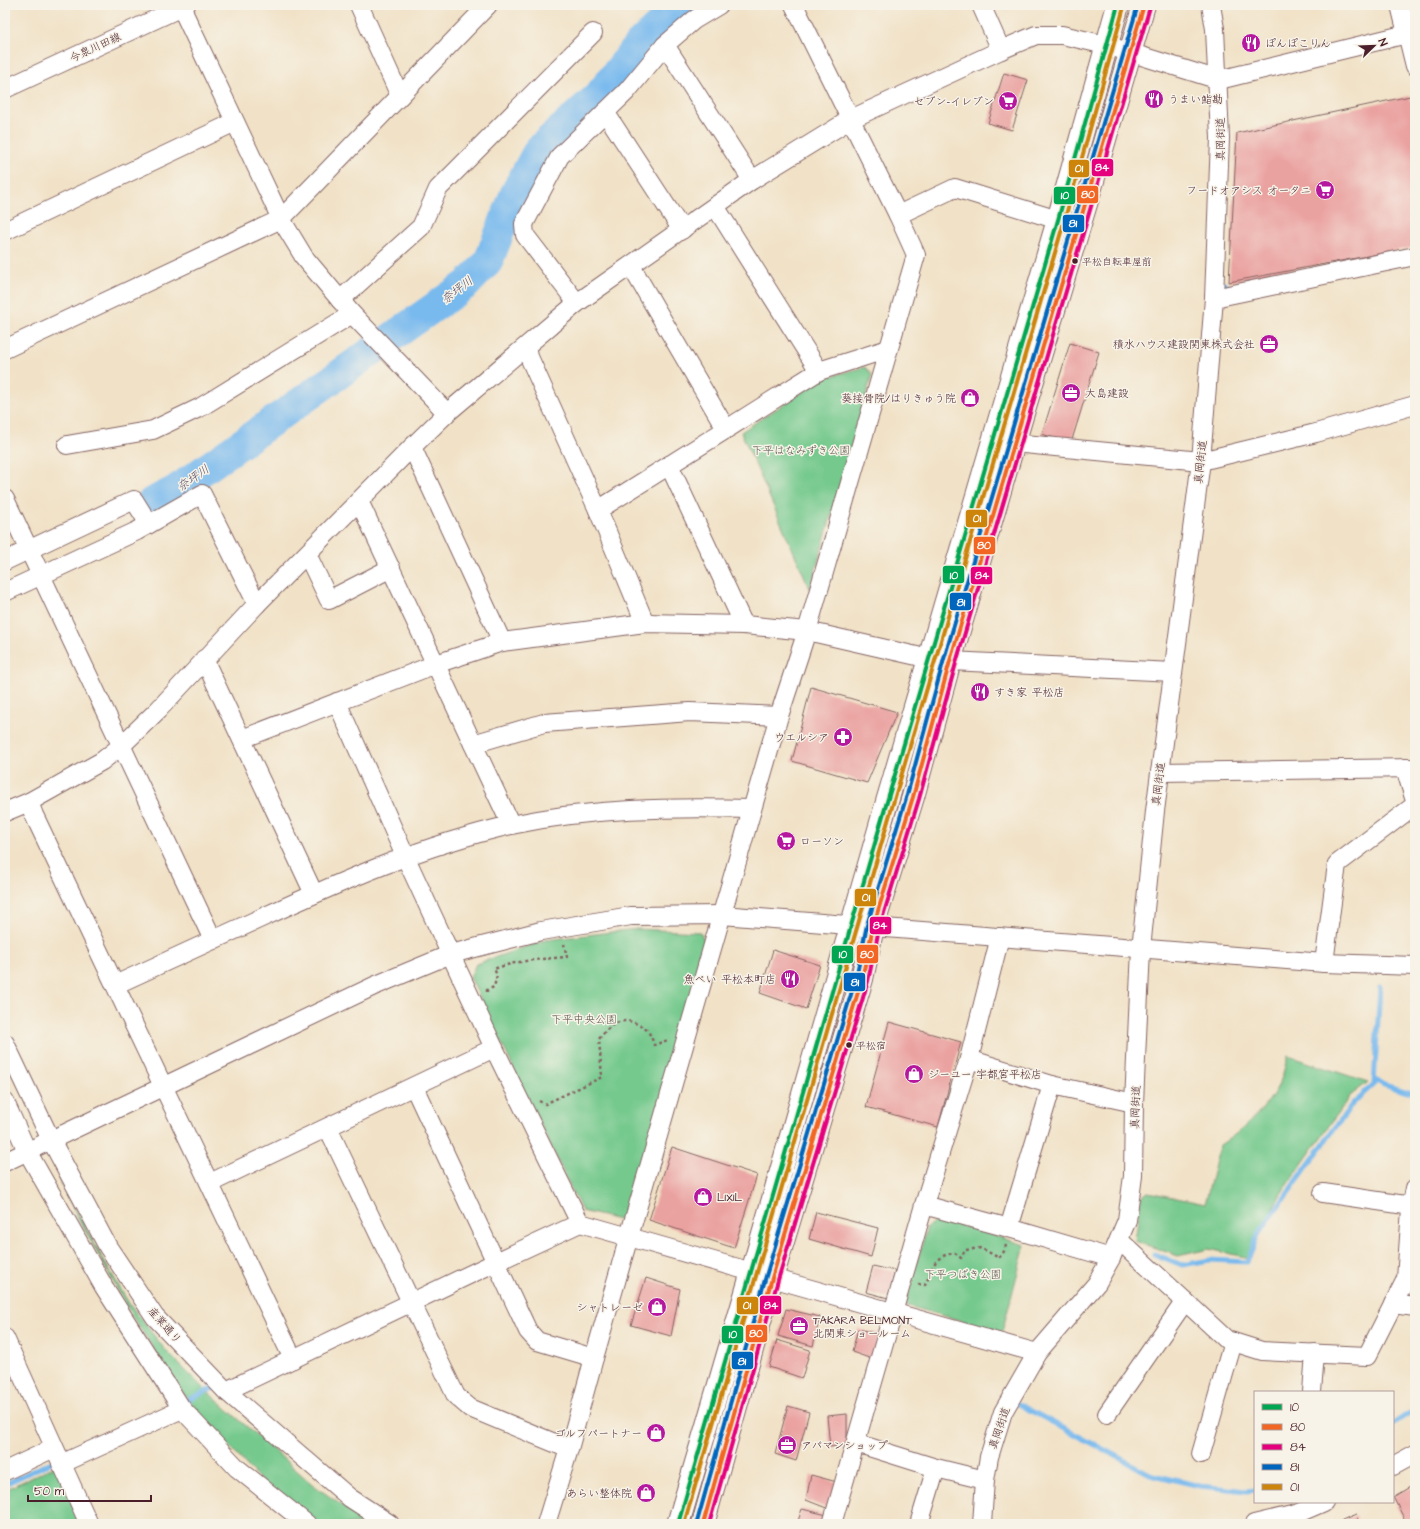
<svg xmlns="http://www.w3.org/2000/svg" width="1420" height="1529" viewBox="0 0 1420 1529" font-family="'Architects Daughter','Klee One',sans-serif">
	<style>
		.green { fill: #74c98d; stroke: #5f745c }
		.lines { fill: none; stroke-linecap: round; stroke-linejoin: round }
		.stream { stroke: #79baee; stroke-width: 5 }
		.river { stroke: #79baee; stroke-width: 30 }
		.building { fill: #eaa2a0 }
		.minor-casing { stroke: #846362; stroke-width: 20 }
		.major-casing { stroke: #846362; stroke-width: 24 }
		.path { stroke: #846362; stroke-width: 2.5; stroke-dasharray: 3 3; stroke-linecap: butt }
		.minor { stroke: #fff; stroke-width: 18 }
		.major { stroke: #fff; stroke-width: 22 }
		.bus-1-casing { stroke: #f7f3e8; stroke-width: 7 }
		.bus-2-casing { stroke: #f7f3e8; stroke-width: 7 }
		.bus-3-casing { stroke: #f7f3e8; stroke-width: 7 }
		.bus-4-casing { stroke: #f7f3e8; stroke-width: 7 }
		.bus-5-casing { stroke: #f7f3e8; stroke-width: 7 }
		.bus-1 { stroke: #00a651; stroke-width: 4 }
		.bus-2 { stroke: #f26522; stroke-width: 4 }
		.bus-3 { stroke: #e5007d; stroke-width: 4 }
		.bus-4 { stroke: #0065bd; stroke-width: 4 }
		.bus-5 { stroke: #cc840b; stroke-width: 4 }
		.bus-dot { fill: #4a1f2b; stroke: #f7f3e8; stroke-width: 1.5 }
		.labels { text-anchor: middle; stroke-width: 3; stroke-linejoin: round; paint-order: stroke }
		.bus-label { font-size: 10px; fill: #4a1f2b; stroke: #f7f3e8; text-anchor: start }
		.poi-label { font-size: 11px; fill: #4a1f2b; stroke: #f7f3e8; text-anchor: start }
		.street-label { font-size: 11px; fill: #4a1f2b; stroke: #f7f3e8 }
		.park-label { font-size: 11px; fill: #575248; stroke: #f7f3e8 }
		.water-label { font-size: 12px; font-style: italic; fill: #584e66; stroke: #f7f3e8 }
		.line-badge { stroke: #f7f3e8; stroke-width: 1.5 }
		.badge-label { font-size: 11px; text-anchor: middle; font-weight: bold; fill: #fff }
	</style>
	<rect width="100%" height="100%" fill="#f7f3e8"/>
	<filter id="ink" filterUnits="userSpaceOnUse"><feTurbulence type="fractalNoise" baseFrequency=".025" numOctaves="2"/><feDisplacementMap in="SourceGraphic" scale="8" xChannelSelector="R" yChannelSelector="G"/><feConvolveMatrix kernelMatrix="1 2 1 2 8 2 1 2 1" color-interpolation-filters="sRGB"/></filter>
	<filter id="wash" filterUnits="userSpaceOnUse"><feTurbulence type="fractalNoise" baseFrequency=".012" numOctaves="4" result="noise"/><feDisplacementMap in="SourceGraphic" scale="16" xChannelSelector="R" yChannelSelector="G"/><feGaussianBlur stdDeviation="0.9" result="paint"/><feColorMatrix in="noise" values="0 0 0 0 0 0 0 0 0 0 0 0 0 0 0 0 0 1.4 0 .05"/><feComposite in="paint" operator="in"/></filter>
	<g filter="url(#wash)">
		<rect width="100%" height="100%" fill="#f1e2c7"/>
		<g class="green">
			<path d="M 865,367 L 872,375 L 810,589 L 741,432 L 824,378 Z"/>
			<path d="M 636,929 L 700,932 L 708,946 L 627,1222 L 582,1211 L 470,977 L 476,964 L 546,940 Z"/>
			<path d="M 1288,1056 L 1368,1082 L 1350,1096 L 1280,1195 L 1249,1258 L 1209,1249 L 1178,1256 L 1135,1241 L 1141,1197 L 1148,1192 L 1205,1204 L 1220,1145 C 1244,1130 1272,1104 1282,1077 C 1284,1070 1286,1063 1288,1056 Z"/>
			<path d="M 58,1177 L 104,1261 L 130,1305 L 166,1351 L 202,1387 L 312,1484 L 368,1524 L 314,1524 L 273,1493 L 217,1434 L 183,1393 L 134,1319 L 77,1216 Z"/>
			<path d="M 939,1219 L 1025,1245 L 1002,1332 L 905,1305 L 927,1227 Z"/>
			<path d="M 55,1466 L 81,1524 L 5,1524 L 5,1490 Z"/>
		</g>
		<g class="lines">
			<g class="stream">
				<path d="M 1224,284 L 1232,290"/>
				<path d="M 1375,1080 L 1384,1085 L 1415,1094"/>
				<path d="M 1154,1254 L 1182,1265 L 1210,1260 L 1247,1262 L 1259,1233 L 1353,1103 L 1374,1084 L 1380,987"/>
				<path d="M 181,1403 L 218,1386"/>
				<path d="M 1018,1404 L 1150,1474 L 1200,1486 L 1246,1491 L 1255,1490"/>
				<path d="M 1393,1424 L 1415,1409"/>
				<path d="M 5,1484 L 58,1459"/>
			</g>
			<path class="river" d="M 152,502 L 174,491 L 467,284 L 488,262 L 515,193 L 538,150 L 598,96 L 638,45 L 672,13 L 685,5"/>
		</g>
		<g id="blocks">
			<g class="building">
				<path d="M 1004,73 L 1028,80 L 1012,130 L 988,123 Z"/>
				<path d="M 1410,96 L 1415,114 L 1415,247 L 1229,282 L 1237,133 Z"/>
				<path d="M 1070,343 L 1099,352 L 1071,443 L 1042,434 Z"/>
				<path d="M 811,687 L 897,712 L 867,783 L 792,761 Z"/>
				<path d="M 773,950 L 820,965 L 806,1009 L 760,993 Z"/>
				<path d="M 889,1022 L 961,1042 L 938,1127 L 866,1107 Z"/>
				<path d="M 672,1147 L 757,1175 L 734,1248 L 649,1220 Z"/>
				<path d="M 816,1212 L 878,1228 L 871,1257 L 809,1239 Z"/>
				<path d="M 873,1266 L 895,1271 L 888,1298 L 866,1292 Z"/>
				<path d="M 646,1278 L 680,1289 L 671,1336 L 631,1325 Z"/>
				<path d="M 786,1309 L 820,1317 L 813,1346 L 778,1336 Z"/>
				<path d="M 858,1329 L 879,1334 L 872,1359 L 852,1352 Z"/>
				<path d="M 777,1340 L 810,1350 L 802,1378 L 769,1367 Z"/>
				<path d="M 788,1406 L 809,1412 L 796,1461 L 775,1454 Z"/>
				<path d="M 847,1414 L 847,1445 L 830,1447 L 827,1416 Z"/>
				<path d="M 811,1475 L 837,1482 L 829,1509 L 806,1500 Z"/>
				<path d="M 1415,1484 L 1415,1524 L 1407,1524 L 1393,1497 Z"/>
				<path d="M 802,1509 L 827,1515 L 825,1524 L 797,1524 Z"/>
				<path d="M 1356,1515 L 1359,1524 L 1335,1524 Z"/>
			</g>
		</g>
	</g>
	<g filter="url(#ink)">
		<use href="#blocks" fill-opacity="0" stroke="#846362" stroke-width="1"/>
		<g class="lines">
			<defs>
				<g id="minor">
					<path d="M 359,5 L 400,96"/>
					<path d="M 981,5 L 1001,50"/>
					<path d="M 1400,5 L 1415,66"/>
					<path d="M 181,7 L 281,219 L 304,257 L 352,314 L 447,413"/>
					<path d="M 665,45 L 752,180"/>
					<path d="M 5,89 L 186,5"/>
					<path d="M 605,112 L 682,230"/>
					<path d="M 715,206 L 819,371"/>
					<path d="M 898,215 L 955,188 L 1058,220"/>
					<path d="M 5,231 L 235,122"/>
					<path d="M 631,266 L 726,429"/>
					<path d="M 1214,298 L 1415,256"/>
					<path d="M 340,300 L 421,227 L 438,189 L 593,33"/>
					<path d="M 577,303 L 525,235 L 524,224 L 560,156 L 627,91 L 665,45 L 694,20 L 719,5"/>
					<path d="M 525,348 L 598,510 L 645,623"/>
					<path d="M 5,349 L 281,219 L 488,5"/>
					<path d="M 1014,443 L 1201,461 L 1316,433 L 1415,405"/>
					<path d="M 67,445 L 153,430 L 201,407 L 352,314"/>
					<path d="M 412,447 L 502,642"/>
					<path d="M 669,465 L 744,625"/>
					<path d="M 5,499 L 213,940"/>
					<path d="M 359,501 L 511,825"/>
					<path d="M 598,510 L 819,371 L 888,349"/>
					<path d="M 307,554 L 329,600 L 391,568"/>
					<path d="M 5,561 L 134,500 L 149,524"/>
					<path d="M 5,592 L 137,531 L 202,494 L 257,604"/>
					<path d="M 204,659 L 314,894"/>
					<path d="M 950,661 L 1173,672"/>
					<path d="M 337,702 L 405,856 L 494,1048 L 580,1223"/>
					<path d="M 242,739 L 436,664 L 502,642 L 645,623 L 744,625 L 807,631 L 930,659"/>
					<path d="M 473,744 L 544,723 L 690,712 L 779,716"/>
					<path d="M 1405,768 L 1415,801"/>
					<path d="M 1160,772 L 1415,768"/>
					<path d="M 29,802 L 34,815 L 293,1359"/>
					<path d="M 5,812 L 29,802 L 102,761 L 121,746 L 158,710 L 257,604 L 412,447 L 447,413 L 577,303 L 752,180 L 851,119 L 1001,50 L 1036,35 L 1062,35 L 1106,45 L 1219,80 L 1415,32"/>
					<path d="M 1324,963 L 1337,864 L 1415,805"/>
					<path d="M 115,985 C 163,963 211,941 259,919 C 340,882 423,845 511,825 C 590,808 671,807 752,809"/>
					<path d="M 5,1043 L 51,1140 L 108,1247 L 155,1317 L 226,1391 L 350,1498 L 390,1524"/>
					<path d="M 969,1059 L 1052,1085 L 1134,1103"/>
					<path d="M 414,1087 L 528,1331 L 537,1341 L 594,1358"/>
					<path d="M 5,1102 L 27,1151 L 104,1287 L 182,1409 L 237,1468 L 307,1524"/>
					<path d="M 328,1128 L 456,1396 L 470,1408 L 569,1449"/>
					<path d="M 5,1162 L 374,986 L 451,954 L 541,931 L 631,916 L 722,915 L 1324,963 L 1415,966"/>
					<path d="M 210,1183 L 494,1048"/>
					<path d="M 1323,1193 L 1412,1206"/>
					<path d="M 924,1205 L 1009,1228 L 1111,1258"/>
					<path d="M 1009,1228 L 1052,1085"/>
					<path d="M 1119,1240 L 1227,1340 L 1262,1351 L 1367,1356 L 1406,1279 L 1411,1209 L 1415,1188"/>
					<path d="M 772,1278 L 1037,1353"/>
					<path d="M 1393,1304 L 1415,1307"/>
					<path d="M 5,1338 L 89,1524"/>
					<path d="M 226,1391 L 496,1262 L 580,1223 L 752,1272"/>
					<path d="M 1312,1392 L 1315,1353"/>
					<path d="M 1107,1414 L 1185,1301"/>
					<path d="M 856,1443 L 936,1468 L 985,1480"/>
					<path d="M 1201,1454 L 1233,1342"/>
					<path d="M 61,1464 L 182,1409"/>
					<path d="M 1393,1466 L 1415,1454"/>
					<path d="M 5,1471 L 54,1448"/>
					<path d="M 546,1524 L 569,1449 L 594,1358 L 779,716 L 807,631 L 916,255 L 898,215 L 794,5"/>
					<path d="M 832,1524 L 924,1205 L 969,1059 L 1000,937"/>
					<path d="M 919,1524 L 936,1468"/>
					<path d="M 982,1524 L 985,1480 L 989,1457 L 1003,1412 L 1037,1353 L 1097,1283 L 1111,1258 L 1127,1220 L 1133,1176 L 1134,1103 L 1141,949 L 1155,811 L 1201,461 L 1214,298 L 1220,138 L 1215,29 L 1211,5"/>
					<path d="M 1254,1524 L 1296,1514 L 1324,1502"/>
				</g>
				<g id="major">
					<path d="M 678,1524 L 752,1272 L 884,812 L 1058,220 L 1118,5"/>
					<path d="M 703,1524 L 772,1278 L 862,979 L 873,927 L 913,797 L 950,661 L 1014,443 L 1092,184 L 1144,5"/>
				</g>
			</defs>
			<use href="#minor" class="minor-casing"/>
			<use href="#major" class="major-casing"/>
			<g class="path">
				<path d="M 487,992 L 487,990 L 494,987 L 497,975 L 494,969 C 518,960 542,959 567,957 L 564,944"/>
				<path d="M 539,1101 L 545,1104 L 602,1077 L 599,1039 C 609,1025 622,1015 639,1025 C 643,1027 647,1029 649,1033 C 651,1036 653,1041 654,1045 L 668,1040"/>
				<path d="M 918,1284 L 925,1285 C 934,1267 932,1256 955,1253 L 961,1258 L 965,1250 L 981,1248 L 999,1258 L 1005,1250 L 1006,1244"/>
			</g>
			<use href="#minor" class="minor"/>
			<use href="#major" class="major"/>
			<defs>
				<path id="bus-1" d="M 678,1524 L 884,812 L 1058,220 L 1118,5"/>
				<path id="bus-2" d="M 703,1524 L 772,1278 L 862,979 L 873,927 L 913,797 L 950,661 L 1144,5"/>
				<path id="bus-3" d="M 709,1524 L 778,1280 L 868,981 L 879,929 L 919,799 L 956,663 L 1150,7"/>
				<path id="bus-4" d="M 697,1522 L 766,1276 L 856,978 L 867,925 L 907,795 L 944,659 L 1138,5"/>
				<path id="bus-5" d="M 684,1524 L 890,814 L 1064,222 L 1124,7"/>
			</defs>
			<use href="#bus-1" class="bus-1-casing"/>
			<use href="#bus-2" class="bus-2-casing"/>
			<use href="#bus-3" class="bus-3-casing"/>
			<use href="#bus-4" class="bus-4-casing"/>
			<use href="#bus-5" class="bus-5-casing"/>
			<use href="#bus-1" class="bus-1"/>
			<use href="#bus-2" class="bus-2"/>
			<use href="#bus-3" class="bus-3"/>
			<use href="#bus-4" class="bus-4"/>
			<use href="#bus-5" class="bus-5"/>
		</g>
	</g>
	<defs>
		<symbol id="restaurant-disc" viewBox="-11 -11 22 22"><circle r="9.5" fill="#b5179e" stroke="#f7f3e8"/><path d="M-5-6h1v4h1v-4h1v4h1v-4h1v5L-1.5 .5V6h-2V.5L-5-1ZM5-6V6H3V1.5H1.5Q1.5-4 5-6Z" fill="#fff"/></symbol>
		<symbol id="supermarket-disc" viewBox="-11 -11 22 22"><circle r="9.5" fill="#b5179e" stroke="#f7f3e8"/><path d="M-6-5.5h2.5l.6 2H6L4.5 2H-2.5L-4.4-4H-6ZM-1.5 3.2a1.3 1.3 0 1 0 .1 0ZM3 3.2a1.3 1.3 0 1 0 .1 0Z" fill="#fff"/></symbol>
		<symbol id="office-disc" viewBox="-11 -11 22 22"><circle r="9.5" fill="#b5179e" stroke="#f7f3e8"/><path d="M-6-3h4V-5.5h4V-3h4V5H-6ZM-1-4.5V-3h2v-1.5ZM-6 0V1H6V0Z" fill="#fff"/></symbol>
		<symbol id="shop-disc" viewBox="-11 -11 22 22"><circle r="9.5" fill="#b5179e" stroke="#f7f3e8"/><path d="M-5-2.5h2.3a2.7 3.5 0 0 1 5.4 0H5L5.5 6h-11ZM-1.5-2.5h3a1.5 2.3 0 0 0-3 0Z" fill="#fff"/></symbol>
		<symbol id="pharmacy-disc" viewBox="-11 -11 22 22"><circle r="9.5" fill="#b5179e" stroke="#f7f3e8"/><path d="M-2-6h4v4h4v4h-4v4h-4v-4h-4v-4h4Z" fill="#fff"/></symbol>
	</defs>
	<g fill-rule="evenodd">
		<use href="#restaurant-disc" x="1240" y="32" width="22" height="22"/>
		<use href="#restaurant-disc" x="1143" y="88" width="22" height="22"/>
		<use href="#supermarket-disc" x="997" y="90" width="22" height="22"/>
		<use href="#supermarket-disc" x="1314" y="179" width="22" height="22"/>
		<use href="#office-disc" x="1258" y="333" width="22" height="22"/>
		<use href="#office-disc" x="1060" y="382" width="22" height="22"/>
		<use href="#shop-disc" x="959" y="387" width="22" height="22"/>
		<use href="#restaurant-disc" x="969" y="681" width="22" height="22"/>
		<use href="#pharmacy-disc" x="832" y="726" width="22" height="22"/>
		<use href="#supermarket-disc" x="775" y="830" width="22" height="22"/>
		<use href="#restaurant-disc" x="779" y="968" width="22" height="22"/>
		<use href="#shop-disc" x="903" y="1063" width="22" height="22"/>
		<use href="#shop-disc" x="692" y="1186" width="22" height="22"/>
		<use href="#shop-disc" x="646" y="1296" width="22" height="22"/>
		<use href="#office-disc" x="788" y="1315" width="22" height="22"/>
		<use href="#shop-disc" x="645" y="1422" width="22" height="22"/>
		<use href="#office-disc" x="776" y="1434" width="22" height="22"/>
		<use href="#shop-disc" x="635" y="1482" width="22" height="22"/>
	</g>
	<g class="bus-dot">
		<circle cx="1075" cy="261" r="3.5"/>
		<circle cx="849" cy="1045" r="3.5"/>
	</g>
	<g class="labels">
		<g class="bus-label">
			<text x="1082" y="265">平松自転車屋前</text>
			<text x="856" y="1049">平松宿</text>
		</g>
		<g class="poi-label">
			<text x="1265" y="47">ぽんぽこりん</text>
			<text x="1168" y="103">うまい鮨勘</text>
			<text x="994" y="105" text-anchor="end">セブン-イレブン</text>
			<text x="1311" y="194" text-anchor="end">フードオアシス オータニ</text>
			<text x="1255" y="348" text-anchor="end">積水ハウス建設関東株式会社</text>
			<text x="1085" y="397">大島建設</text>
			<text x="956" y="402" text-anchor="end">葵接骨院/はりきゅう院</text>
			<text x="994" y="696">すき家 平松店</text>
			<text x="829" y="741" text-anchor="end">ウエルシア</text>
			<text x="800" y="845">ローソン</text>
			<text x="776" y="983" text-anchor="end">魚べい 平松本町店</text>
			<text x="928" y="1078">ジーユー 宇都宮平松店</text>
			<text x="717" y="1201">LIXIL</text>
			<text x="643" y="1311" text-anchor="end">シャトレーゼ</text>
			<text x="813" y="1324">TAKARA BELMONT<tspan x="813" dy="13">北関東ショールーム</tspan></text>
			<text x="642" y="1437" text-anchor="end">ゴルフパートナー</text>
			<text x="801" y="1449">アパマンショップ</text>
			<text x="632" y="1497" text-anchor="end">あらい整体院</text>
		</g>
		<g class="street-label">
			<text transform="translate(95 47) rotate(-25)" y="4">今泉川田線</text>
			<text transform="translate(1220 139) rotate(-90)" y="4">真岡街道</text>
			<text transform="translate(1200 462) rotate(-84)" y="4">真岡街道</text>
			<text transform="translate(1158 784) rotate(-83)" y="4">真岡街道</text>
			<text transform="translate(1135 1107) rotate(-88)" y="4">真岡街道</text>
			<text transform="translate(165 1325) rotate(49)" y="4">産業通り</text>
			<text transform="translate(999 1428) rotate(-71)" y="4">真岡街道</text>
		</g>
		<g class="park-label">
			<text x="801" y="454">下平はなみずき公園</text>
			<text x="584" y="1023">下平中央公園</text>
			<text x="963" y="1278">下平つばき公園</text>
		</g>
		<g class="water-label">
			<text transform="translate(457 290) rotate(-38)" y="4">奈坪川</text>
			<text transform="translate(193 478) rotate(-35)" y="4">奈坪川</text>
		</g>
	</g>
	<g class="line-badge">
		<rect x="1091" y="158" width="23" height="19" rx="4" fill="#e5007d"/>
		<rect x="1068" y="159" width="22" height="19" rx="4" fill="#cc840b"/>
		<rect x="1076" y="185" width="23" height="19" rx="4" fill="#f26522"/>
		<rect x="1053" y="186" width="23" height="19" rx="4" fill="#00a651"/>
		<rect x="1062" y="214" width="23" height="19" rx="4" fill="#0065bd"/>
		<rect x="965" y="509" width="23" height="19" rx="4" fill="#cc840b"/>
		<rect x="973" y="536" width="23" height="19" rx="4" fill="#f26522"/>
		<rect x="942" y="565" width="23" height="19" rx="4" fill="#00a651"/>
		<rect x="970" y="566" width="23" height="19" rx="4" fill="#e5007d"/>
		<rect x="949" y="592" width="23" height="19" rx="4" fill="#0065bd"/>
		<rect x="854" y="888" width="23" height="19" rx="4" fill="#cc840b"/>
		<rect x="869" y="916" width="23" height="19" rx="4" fill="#e5007d"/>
		<rect x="856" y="944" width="23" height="20" rx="4" fill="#f26522"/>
		<rect x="831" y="945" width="23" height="19" rx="4" fill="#00a651"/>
		<rect x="843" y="972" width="23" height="20" rx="4" fill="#0065bd"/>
		<rect x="759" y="1295" width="23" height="20" rx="4" fill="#e5007d"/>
		<rect x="736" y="1296" width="23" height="19" rx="4" fill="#cc840b"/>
		<rect x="745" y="1324" width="23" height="19" rx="4" fill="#f26522"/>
		<rect x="721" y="1325" width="23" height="19" rx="4" fill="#00a651"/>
		<rect x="731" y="1351" width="23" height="19" rx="4" fill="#0065bd"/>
	</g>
	<g class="badge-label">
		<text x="1102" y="171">84</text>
		<text x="1079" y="172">01</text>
		<text x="1088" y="198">80</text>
		<text x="1065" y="199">10</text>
		<text x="1073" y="227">81</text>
		<text x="977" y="522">01</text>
		<text x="984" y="549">80</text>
		<text x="954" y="579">10</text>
		<text x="982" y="579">84</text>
		<text x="961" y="606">81</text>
		<text x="866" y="901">01</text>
		<text x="880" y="929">84</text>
		<text x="867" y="958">80</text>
		<text x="843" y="958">10</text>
		<text x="855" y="986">81</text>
		<text x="771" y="1309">84</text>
		<text x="747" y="1309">01</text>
		<text x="756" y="1337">80</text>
		<text x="733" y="1338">10</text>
		<text x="742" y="1365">81</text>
	</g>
	<rect width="1420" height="1529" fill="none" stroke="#f7f3e8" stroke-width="20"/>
	<rect x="1254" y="1391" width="140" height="112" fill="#f7f3e8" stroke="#b29e9c"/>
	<rect x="1262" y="1404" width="20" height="6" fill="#00a651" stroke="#b29e9c"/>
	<text x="1290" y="1411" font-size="12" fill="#4a1f2b">10</text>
	<rect x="1262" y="1424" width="20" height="6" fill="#f26522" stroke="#b29e9c"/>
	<text x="1290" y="1431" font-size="12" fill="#4a1f2b">80</text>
	<rect x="1262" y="1444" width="20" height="6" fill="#e5007d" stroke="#b29e9c"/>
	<text x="1290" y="1451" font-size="12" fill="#4a1f2b">84</text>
	<rect x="1262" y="1464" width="20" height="6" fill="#0065bd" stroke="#b29e9c"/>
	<text x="1290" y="1471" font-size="12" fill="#4a1f2b">81</text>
	<rect x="1262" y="1484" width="20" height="6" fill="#cc840b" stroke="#b29e9c"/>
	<text x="1290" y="1491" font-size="12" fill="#4a1f2b">01</text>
	<g transform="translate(1374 46) rotate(67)" stroke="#f7f3e8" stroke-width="3" paint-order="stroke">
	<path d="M0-3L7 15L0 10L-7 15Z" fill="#4a1f2b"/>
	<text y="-6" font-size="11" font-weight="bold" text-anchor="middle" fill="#4a1f2b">N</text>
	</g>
	<path d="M28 1495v6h123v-6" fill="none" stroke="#4a1f2b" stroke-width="2"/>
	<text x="34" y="1495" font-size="12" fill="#4a1f2b" stroke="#f7f3e8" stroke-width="3" paint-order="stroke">50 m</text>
</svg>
